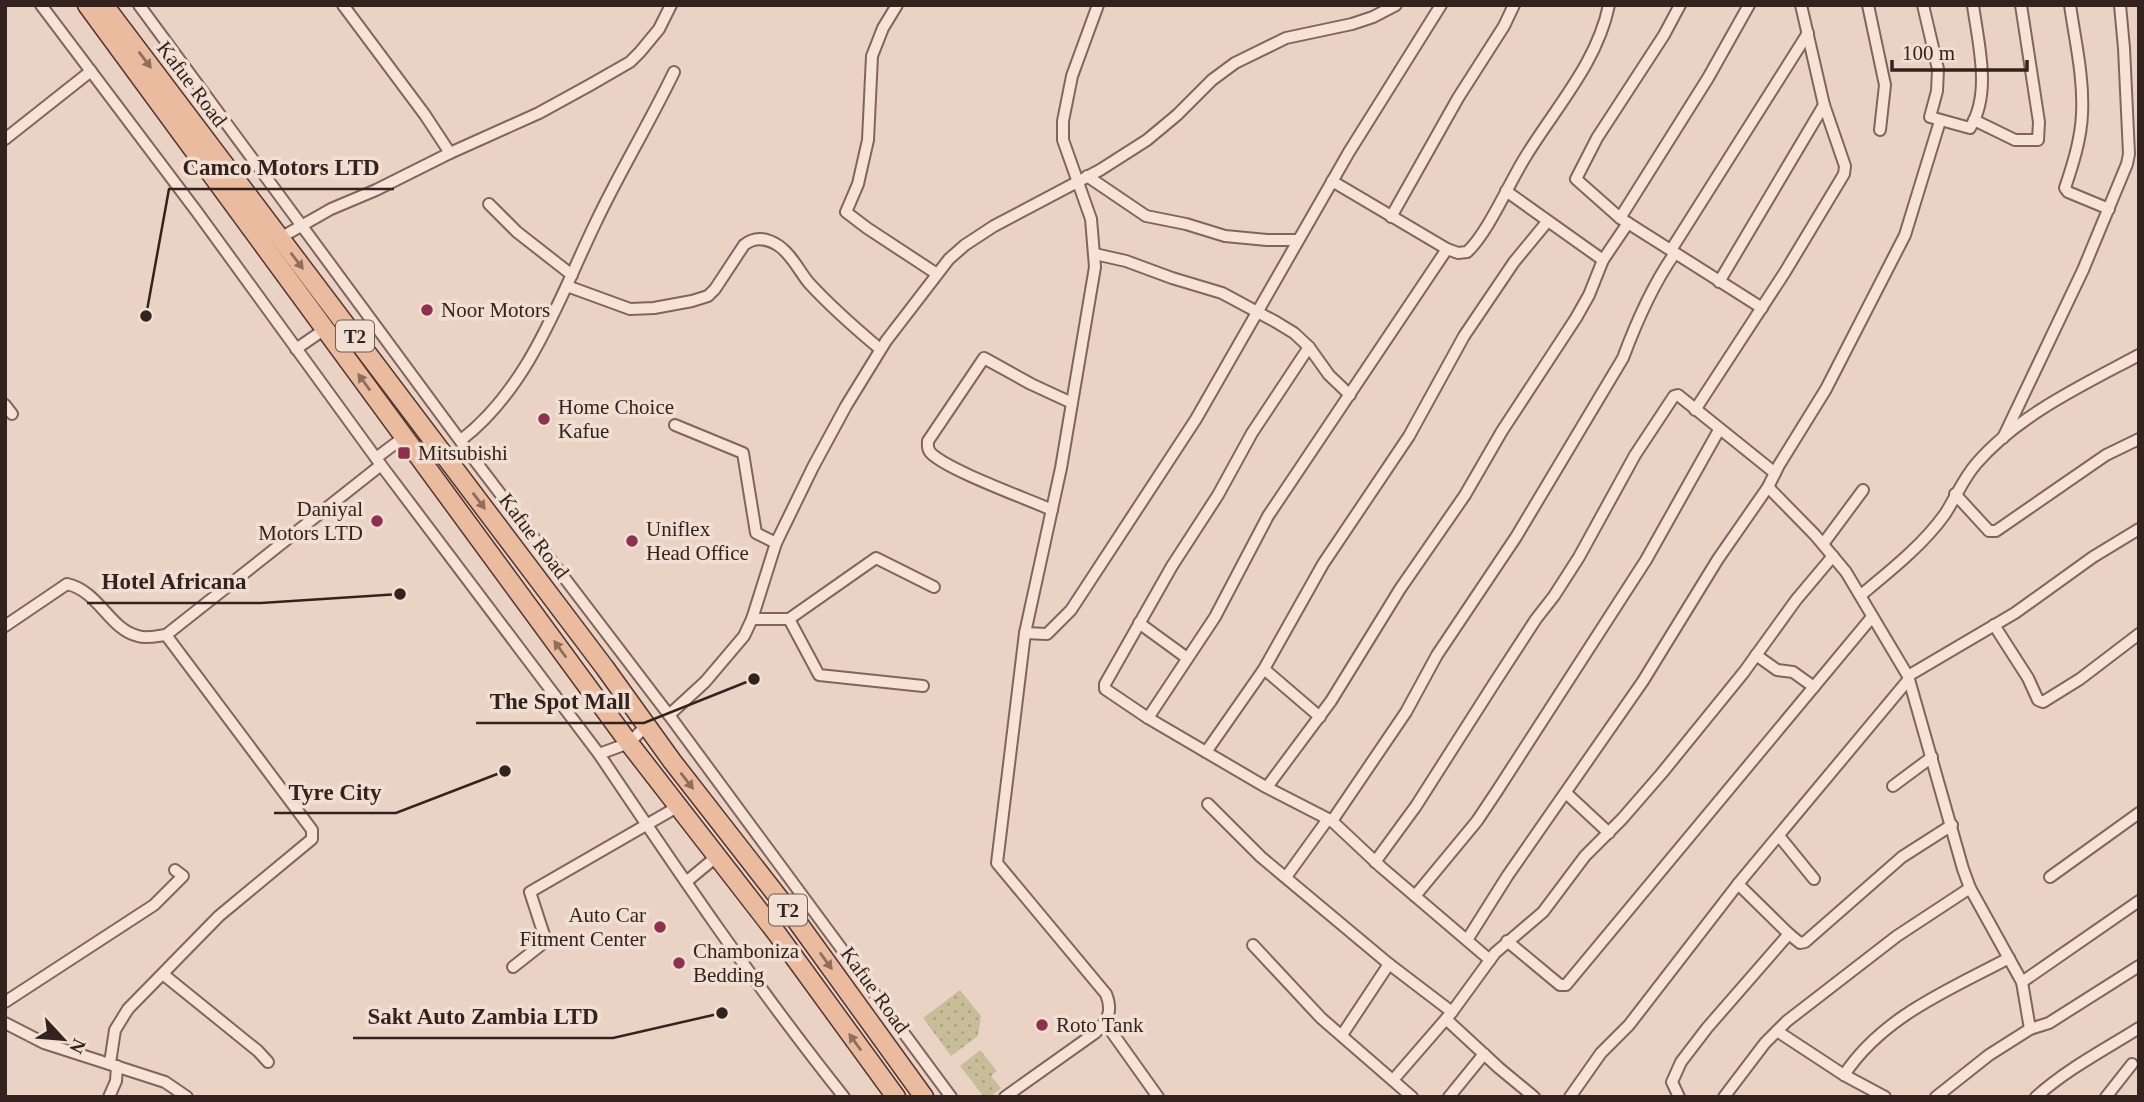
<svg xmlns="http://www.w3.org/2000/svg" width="2144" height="1102" viewBox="0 0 2144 1102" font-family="'Times New Roman',serif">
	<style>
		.grass { fill: url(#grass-dots) }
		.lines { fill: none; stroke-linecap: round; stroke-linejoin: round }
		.street-casing { stroke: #83645c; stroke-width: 14 }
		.primary-casing { stroke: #513530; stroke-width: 21 }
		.street { stroke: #f6e2d6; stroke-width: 10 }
		.primary { stroke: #eabb9e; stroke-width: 18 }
		.oneway { fill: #8f6e5e }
		.poi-dot { fill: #8d314e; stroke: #f2dfd3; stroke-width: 2.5 }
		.labels { text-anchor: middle; stroke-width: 7; stroke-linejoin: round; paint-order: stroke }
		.shield { fill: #f2dfd3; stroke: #6d5b55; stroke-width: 2 }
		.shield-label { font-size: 19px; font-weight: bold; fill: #34221f }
		.street-label { font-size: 21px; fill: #34221f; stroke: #f2dfd3 }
		.poi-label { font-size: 21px; fill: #34221f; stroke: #f2dfd3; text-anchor: start }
		.leader { fill: none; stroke: #34221f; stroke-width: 2.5 }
		.callout-dot { fill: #34221f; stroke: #f2dfd3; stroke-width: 2.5 }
		.callout-label { font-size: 23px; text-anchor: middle; font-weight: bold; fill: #34221f; stroke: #f2dfd3; stroke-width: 7; stroke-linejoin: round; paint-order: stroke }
	</style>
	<defs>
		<pattern id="grass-dots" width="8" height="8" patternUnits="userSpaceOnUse" patternTransform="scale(1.75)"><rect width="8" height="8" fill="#c7be99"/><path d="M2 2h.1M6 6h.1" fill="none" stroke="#aca383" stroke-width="1.8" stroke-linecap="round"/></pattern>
	</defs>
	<rect width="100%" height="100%" fill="#ead3c4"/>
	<g class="grass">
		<path d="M 960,990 L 981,1016 L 978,1036 L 951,1056 L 923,1018 Z"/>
		<path d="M 980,1050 L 997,1071 L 991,1076 L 1001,1088 L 990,1097 L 984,1097 L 960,1066 Z"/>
	</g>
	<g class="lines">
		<defs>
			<g id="street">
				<path d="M 41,5 L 197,212 L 381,465 L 599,754 L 629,743 L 646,726"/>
				<path d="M 139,5 L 473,458 L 669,715 L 951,1097"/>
				<path d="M 343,5 L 425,115 L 450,153"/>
				<path d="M 897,5 L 883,28 L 872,56 L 868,140 L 858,184 L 846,212 L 867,228 L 937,274"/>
				<path d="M 1680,5 L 1664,35 L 1597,138 L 1576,179 L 1620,218 L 1762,308"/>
				<path d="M 1868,5 L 1885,85 L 1880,130"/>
				<path d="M 1923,5 L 1938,69 L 1937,91 L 1930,117 L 1970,128 C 1992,93 1978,43 1973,5"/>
				<path d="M 2070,5 C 2075,40 2084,78 2082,114 C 2081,139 2073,164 2065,188 L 2068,192 L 2109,209"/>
				<path d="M 1974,120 L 2015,140 L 2038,140 L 2039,122 L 2021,5"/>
				<path d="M 5,139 L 91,71"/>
				<path d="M 1087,176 L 1146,216 L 1186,224 L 1225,236 L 1267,240 L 1298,240"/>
				<path d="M 1332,181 L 1447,249 L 1458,253 L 1467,252 C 1488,233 1510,181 1526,156 C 1556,107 1597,63 1609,5"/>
				<path d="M 1506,191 L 1603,260"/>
				<path d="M 489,204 L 517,232 L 572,275"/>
				<path d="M 1391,217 L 1458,98 L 1504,26 L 1514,5"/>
				<path d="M 1620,218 L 1708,78 L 1749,5"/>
				<path d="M 280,238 L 331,209 L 376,190 L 450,153 L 539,113 L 590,85 L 630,62 L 640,52 L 659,29 L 671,5"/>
				<path d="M 1671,250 L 1808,33"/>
				<path d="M 1095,254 L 1126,261 L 1172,278 L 1222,293 L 1276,322 L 1294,333 L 1309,347 L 1329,375 L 1350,395"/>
				<path d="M 1719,282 L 1824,105"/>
				<path d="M 567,286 L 630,309 L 654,308 L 692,301 L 708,296 L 715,289 L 744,245 C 755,236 767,238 779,246 C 792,255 799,271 809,283 C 831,307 855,328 880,349"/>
				<path d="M 1309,347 L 1252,433 L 1218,495 L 1172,566 L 1105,684 L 1105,689 L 1148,718 L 1264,786 L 1332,821 L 1381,867 L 1490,960"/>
				<path d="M 296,349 L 325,329"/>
				<path d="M 5,405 L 12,414"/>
				<path d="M 1695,410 L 1785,272 L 1844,174 L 1845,166 L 1824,105 L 1801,5"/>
				<path d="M 675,425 L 743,453 L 756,533 L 776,543"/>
				<path d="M 2003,438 L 2083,270 L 2127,164 L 2129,154 L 2124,48 L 2120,5"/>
				<path d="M 461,440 C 529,388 559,299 595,224 C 619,173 649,124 674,72"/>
				<path d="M 376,458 L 404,437"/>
				<path d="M 1768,487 L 1815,535 L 1846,572 L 1908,676 L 1963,869 L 1970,888 L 2022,982 L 2030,1029"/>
				<path d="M 1955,494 L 1989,531 L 1996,531 L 2106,455 L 2139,439"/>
				<path d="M 1052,510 C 1028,499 944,469 930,452 C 927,448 928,446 928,441 L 984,358 L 1031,384 L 1072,403"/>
				<path d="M 1823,544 L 1863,490"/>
				<path d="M 1861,595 C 1890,571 1923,545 1945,514 C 1956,497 1963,479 1976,464 C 2018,415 2083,385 2139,355"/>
				<path d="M 752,619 L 789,619 L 819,675 L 923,686"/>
				<path d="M 789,619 L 876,558 L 934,587"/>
				<path d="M 1139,623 L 1187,658"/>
				<path d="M 1994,625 L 2028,678 L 2038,700 L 2043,702 L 2080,679 L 2139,634"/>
				<path d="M 5,626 L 67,584 C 99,591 109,629 138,636 C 146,639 157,636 166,635 L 381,465"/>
				<path d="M 1025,633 L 1047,634 L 1071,610 L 1196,419 L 1349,152 L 1441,5"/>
				<path d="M 1756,655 L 1777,670 L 1793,672 L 1814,687"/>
				<path d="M 1264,669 L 1320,717"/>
				<path d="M 1908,676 L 2015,613 L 2093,557 L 2139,529"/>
				<path d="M 669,715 L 705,682 L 744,636 L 752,619 L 776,543 L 813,467 L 846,406 L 886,341 L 949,259 L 965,245 L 994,226 L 1100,170 L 1147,140 L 1177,115 L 1212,80 L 1235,63 L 1286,38 L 1352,24 L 1373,17 L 1396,5"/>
				<path d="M 1148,718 L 1215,617 L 1268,516 L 1447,249"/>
				<path d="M 1206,752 L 1264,669 L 1323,564 L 1409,436 L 1464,336 L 1514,262 L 1547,222"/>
				<path d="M 599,754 C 677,870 756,987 844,1097"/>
				<path d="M 1893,786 L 1932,757"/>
				<path d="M 1267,787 L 1331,701 L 1400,589 L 1465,495 L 1502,431 L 1576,318 L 1589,295 L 1603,260 L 1628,223"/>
				<path d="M 1566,793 L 1609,833"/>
				<path d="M 1208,804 L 1261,857 L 1389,964 L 1452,1012"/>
				<path d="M 1332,821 L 1406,712 L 1437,655 L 1516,537 L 1623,358 C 1636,323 1653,284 1675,253"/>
				<path d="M 1779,836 L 1814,879"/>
				<path d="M 1375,862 L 1416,806 L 1495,682 L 1536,619 L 1554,596 L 1579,557 L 1635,455 L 1674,396 L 1678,395 L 1775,473"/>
				<path d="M 1286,877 L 1328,819"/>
				<path d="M 2050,877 L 2139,813"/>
				<path d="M 686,882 L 716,857"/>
				<path d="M 1738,884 L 1789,934"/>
				<path d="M 1415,896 L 1477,821 L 1497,791 L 1646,560 L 1719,430"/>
				<path d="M 1467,940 L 1508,875 L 1643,681 L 1718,559 L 1768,487 L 1779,465 L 1826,389 L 1905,235 L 1940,121"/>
				<path d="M 1507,941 L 1560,985 L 1566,985 L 1872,617"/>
				<path d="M 1253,945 L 1321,1018 L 1412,1097"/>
				<path d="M 513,967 L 546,941 L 530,892 L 679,806"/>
				<path d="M 164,975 L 258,1051 L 268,1062"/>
				<path d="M 2022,982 L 2139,901"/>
				<path d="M 5,1002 L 154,905 L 183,876 L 175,870"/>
				<path d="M 1446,1019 L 1499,1068 L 1534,1097"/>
				<path d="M 5,1023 L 44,1043 L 165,1082 L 187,1097"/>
				<path d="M 1106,1024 L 1158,1097"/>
				<path d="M 1777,1031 L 1844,1075 L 1885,1097"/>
				<path d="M 1342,1035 L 1389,964"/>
				<path d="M 110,1063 L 115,1030 L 128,1009 L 219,916 L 312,839 L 312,830 L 166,635"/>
				<path d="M 1844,1075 C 1883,1016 1949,990 2009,958"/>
				<path d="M 1393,1080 L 1452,1012 L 1495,953 L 1543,912 L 1585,856 L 1622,819 L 1662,773 L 1744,672 L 1796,600 L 1833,556"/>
				<path d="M 109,1097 L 116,1081 L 117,1066"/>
				<path d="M 1005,1097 L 1095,1033 C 1108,1021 1113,1011 1106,994 L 997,863 L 1025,633 L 1061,468 L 1095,267 L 1091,219 L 1063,140 L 1063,121 L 1072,76 L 1098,5"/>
				<path d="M 1449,1097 L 1484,1054"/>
				<path d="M 1570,1097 L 1601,1053 L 1629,1025 L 1738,884 L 1909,679"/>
				<path d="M 1679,1097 L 1672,1082 L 1681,1062 L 1707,1028 L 1781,943 L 1789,934 L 1800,943 L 1805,942 L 1902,857 L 1952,825"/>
				<path d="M 1724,1097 L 1765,1043 L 1787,1021 L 1897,936 L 1970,888"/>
				<path d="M 1936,1097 L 1989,1055 L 2030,1029 L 2049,1023 L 2139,966"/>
				<path d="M 2036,1097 C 2067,1069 2104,1050 2139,1028"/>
				<path d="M 2106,1097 L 2132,1064"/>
			</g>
			<g id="primary">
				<path d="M 87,5 L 629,743 L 778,935 L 896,1097"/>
				<path d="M 104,5 L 605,668 L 672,761 L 796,920 L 924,1097"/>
			</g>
		</defs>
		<use href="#street" class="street-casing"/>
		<use href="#primary" class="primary-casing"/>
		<use href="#street" class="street"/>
		<use href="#primary" class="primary"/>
	</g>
	<defs><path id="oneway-solid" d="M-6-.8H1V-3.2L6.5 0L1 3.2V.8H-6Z" transform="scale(1.75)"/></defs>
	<g class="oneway">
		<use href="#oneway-solid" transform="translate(145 60) rotate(53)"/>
		<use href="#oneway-solid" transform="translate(297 261) rotate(53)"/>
		<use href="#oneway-solid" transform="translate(364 382) rotate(-126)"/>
		<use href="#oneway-solid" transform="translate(479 501) rotate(53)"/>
		<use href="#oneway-solid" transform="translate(560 649) rotate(-126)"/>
		<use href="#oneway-solid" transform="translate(687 781) rotate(52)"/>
		<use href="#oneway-solid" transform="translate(826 961) rotate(54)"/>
		<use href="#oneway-solid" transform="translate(855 1042) rotate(-126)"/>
	</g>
	<g class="poi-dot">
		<circle cx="427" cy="310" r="7"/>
		<circle cx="544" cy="419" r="7"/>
		<rect x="397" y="446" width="14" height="14" rx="3.5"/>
		<circle cx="377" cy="521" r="7"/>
		<circle cx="632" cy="541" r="7"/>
		<circle cx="660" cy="927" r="7"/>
		<circle cx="679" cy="963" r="7"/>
		<circle cx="1042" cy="1025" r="7"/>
	</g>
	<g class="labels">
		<g class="shield">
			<rect x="336" y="320.5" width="38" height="31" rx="5"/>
			<rect x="769" y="894.5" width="38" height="31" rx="5"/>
		</g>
		<g class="shield-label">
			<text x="355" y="343">T2</text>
			<text x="788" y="917">T2</text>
		</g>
		<g class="street-label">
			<text transform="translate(192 84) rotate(53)" y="7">Kafue Road</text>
			<text transform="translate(534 536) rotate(53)" y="7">Kafue Road</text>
			<text transform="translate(875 990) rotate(54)" y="7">Kafue Road</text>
		</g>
		<g class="poi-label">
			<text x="441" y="317">Noor Motors</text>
			<text x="558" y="414">Home Choice<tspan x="558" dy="24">Kafue</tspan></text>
			<text x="418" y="460">Mitsubishi</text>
			<text x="363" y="516" text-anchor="end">Daniyal<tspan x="363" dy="24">Motors LTD</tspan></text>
			<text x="646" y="536">Uniflex<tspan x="646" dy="24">Head Office</tspan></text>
			<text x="646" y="922" text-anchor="end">Auto Car<tspan x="646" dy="24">Fitment Center</tspan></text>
			<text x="693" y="958">Chamboniza<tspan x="693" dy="24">Bedding</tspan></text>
			<text x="1056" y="1032">Roto Tank</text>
		</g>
	</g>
	<path class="leader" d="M146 316L169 189H394M400 594L261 603H87M754 679L644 723H476M505 771L396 813H274M722 1013L613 1038H353"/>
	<g class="callout-dot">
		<circle cx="146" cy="316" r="7"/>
		<circle cx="400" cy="594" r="7"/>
		<circle cx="754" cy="679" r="7"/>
		<circle cx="505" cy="771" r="7"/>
		<circle cx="722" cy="1013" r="7"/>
	</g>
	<g class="callout-label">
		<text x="281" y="175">Camco Motors LTD</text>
		<text x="174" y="589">Hotel Africana</text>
		<text x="560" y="709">The Spot Mall</text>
		<text x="335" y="800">Tyre City</text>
		<text x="483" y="1024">Sakt Auto Zambia LTD</text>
	</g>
	<rect width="2144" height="1102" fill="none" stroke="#34221f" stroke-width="14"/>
	<g transform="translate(63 1039) rotate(116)" stroke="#f2dfd3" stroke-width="5" paint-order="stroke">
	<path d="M0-5L12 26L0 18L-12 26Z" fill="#34221f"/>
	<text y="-10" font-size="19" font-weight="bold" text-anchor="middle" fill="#34221f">N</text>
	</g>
	<path d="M1892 60v10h135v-10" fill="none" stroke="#34221f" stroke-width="3.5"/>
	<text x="1902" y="60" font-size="21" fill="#34221f" stroke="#f2dfd3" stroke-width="5" paint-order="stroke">100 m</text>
</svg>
